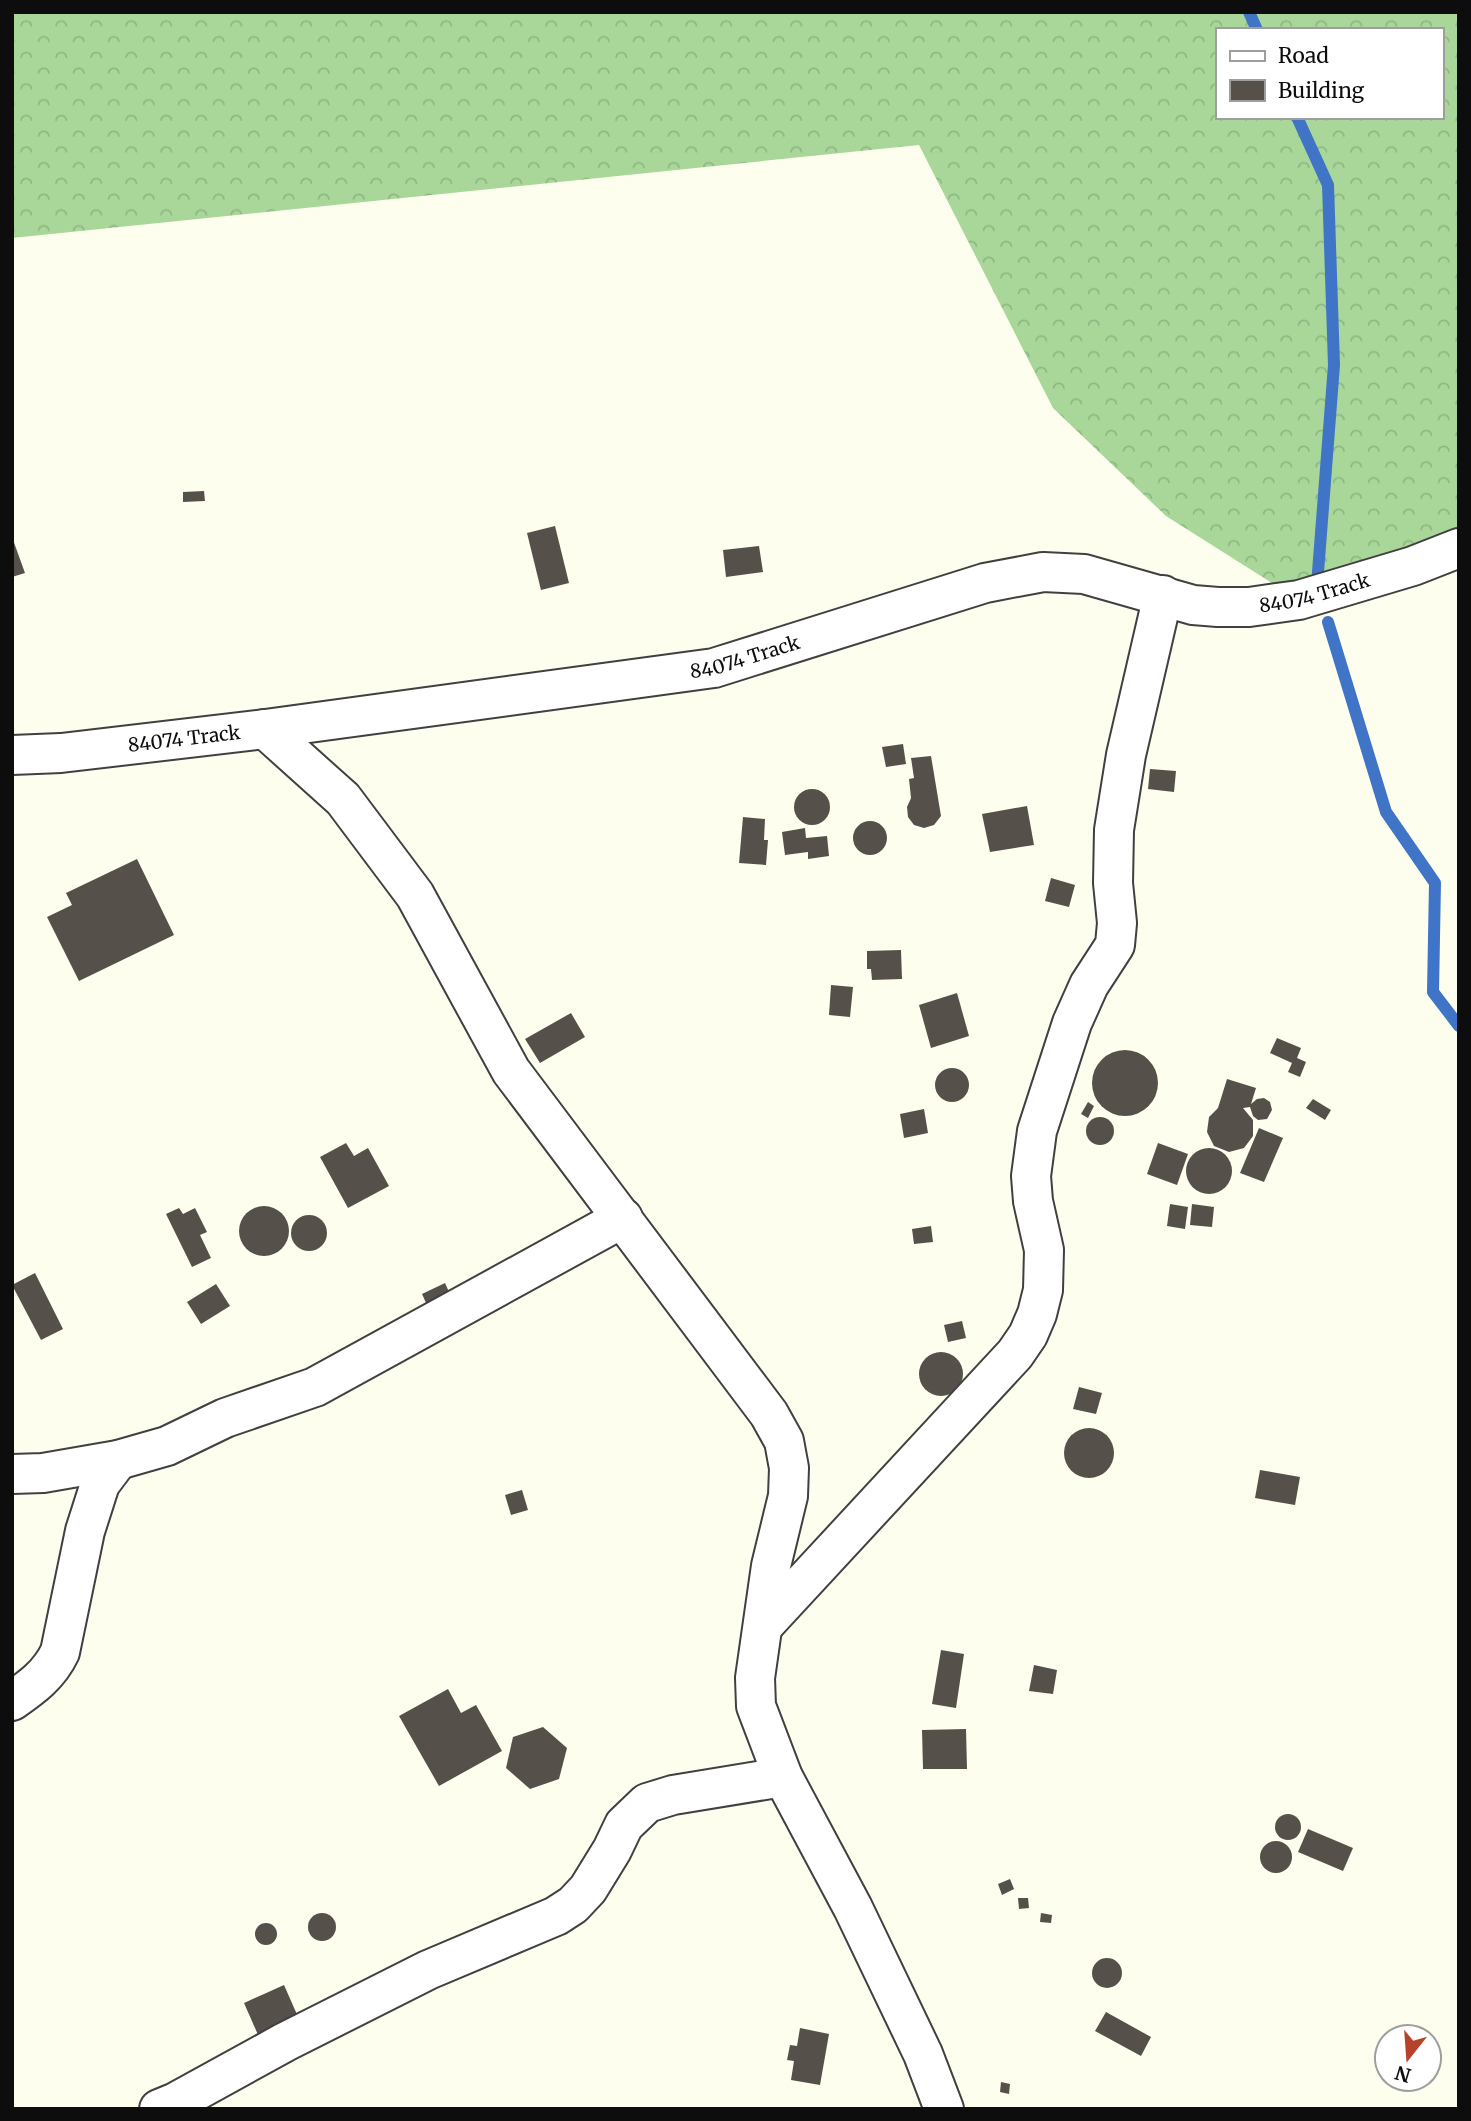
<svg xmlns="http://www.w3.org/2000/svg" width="1471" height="2121" viewBox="0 0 1471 2121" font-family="Merriweather,serif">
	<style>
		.forest { fill: url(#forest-crowns); fill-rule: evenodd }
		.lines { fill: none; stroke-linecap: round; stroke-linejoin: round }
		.stream { stroke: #3f74c7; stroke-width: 12 }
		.building { fill: #55514a }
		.minor-casing { stroke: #404040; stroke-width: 42 }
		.minor { stroke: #fff; stroke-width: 38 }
		.labels { text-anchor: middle; stroke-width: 7; stroke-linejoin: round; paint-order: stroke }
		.street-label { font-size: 19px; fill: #0d0d0d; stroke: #fff }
	</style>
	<defs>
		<pattern id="forest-crowns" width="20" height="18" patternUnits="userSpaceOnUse" patternTransform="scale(1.75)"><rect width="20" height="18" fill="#a8d799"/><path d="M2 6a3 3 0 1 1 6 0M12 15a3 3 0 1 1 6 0" fill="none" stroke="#8fb783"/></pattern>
	</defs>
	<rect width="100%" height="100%" fill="#fefeee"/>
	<path class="forest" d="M 12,12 L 1459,12 L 1459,548 L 1299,600 L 1166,516 L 1053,408 L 919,145 L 12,238 ZM 1217,30 L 1441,30 L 1441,117 L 1217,117 Z"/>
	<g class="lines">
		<g class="stream">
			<path d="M 1249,12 L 1257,30"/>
			<path d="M 1297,117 L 1328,185 L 1334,365 L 1317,585"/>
			<path d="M 1328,622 L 1386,812 L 1435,883 L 1433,992 L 1459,1026"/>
		</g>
	</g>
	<g class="building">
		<path d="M 204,491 L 205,501 L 183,502 L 183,492 Z"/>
		<path d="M 555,526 L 569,583 L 541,590 L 527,533 Z"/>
		<path d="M 12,537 L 25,573 L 12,577 Z"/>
		<path d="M 759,546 L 763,572 L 726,577 L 723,550 Z"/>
		<path d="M 903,744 L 906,764 L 886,767 L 882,747 Z"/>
		<path d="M 931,756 L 941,816 L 934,825 L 924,828 L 914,825 L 908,817 L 907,807 L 911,798 L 909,779 L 914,778 L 911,758 Z"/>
		<path d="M 1150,769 L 1176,771 L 1174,792 L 1148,789 Z"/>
		<circle cx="812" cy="807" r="18"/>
		<path d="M 1027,806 L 1034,845 L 990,852 L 982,814 Z"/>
		<path d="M 743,817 L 765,819 L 764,840 L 768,840 L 766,865 L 739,863 Z"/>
		<circle cx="870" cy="838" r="17"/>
		<path d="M 805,828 L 806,838 L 827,836 L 829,856 L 808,859 L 808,852 L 785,855 L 782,832 Z"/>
		<path d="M 137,859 L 174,935 L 79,981 L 47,917 L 72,905 L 66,893 Z"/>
		<path d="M 1051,878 L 1075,885 L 1069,907 L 1045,901 Z"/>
		<path d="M 901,950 L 902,979 L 872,980 L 871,969 L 867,969 L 867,951 Z"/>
		<path d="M 831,985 L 853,987 L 850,1017 L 829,1015 Z"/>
		<path d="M 957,993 L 969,1036 L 931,1048 L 919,1005 Z"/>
		<path d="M 571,1013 L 585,1037 L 540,1063 L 525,1039 Z"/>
		<path d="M 1277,1038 L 1301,1048 L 1297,1058 L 1306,1062 L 1300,1077 L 1288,1072 L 1292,1063 L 1270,1053 Z"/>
		<circle cx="1125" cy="1083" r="33"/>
		<circle cx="952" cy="1085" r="17"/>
		<path d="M 1227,1079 L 1256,1088 L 1251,1104 L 1257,1099 L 1264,1098 L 1270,1102 L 1272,1110 L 1267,1119 L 1258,1120 L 1253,1116 L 1250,1107 L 1243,1108 L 1253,1120 L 1253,1136 L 1244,1148 L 1229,1152 L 1214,1146 L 1207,1132 L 1209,1117 L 1218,1108 Z"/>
		<path d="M 1313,1099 L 1331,1110 L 1325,1120 L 1306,1108 Z"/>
		<path d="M 1088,1102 L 1094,1106 L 1088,1118 L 1081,1114 Z"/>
		<path d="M 924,1109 L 928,1133 L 904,1138 L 900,1114 Z"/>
		<circle cx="1100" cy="1131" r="14"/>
		<path d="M 1259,1128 L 1283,1138 L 1264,1182 L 1240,1173 Z"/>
		<path d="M 346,1143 L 354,1156 L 368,1148 L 389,1186 L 348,1208 L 320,1157 Z"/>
		<path d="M 1158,1143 L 1188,1154 L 1177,1185 L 1147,1174 Z"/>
		<circle cx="1209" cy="1171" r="23"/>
		<path d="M 1170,1204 L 1188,1207 L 1185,1229 L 1167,1226 Z"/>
		<path d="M 1192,1204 L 1214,1207 L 1212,1227 L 1190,1225 Z"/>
		<circle cx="264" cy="1231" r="25"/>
		<path d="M 179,1208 L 183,1214 L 195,1208 L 207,1232 L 200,1235 L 211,1258 L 192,1267 L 166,1214 Z"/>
		<circle cx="309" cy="1233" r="18"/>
		<path d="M 931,1226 L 933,1242 L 914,1244 L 912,1229 Z"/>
		<path d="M 35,1273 L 63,1329 L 41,1340 L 12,1285 Z"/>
		<path d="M 445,1283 L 454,1303 L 431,1314 L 422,1294 Z"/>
		<path d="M 216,1284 L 230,1306 L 201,1324 L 187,1302 Z"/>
		<path d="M 962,1321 L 966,1338 L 948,1342 L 944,1325 Z"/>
		<circle cx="941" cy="1374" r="22"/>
		<path d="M 1079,1387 L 1102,1393 L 1096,1414 L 1073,1409 Z"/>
		<circle cx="1089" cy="1453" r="25"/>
		<path d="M 1260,1470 L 1300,1477 L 1295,1505 L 1255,1498 Z"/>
		<path d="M 522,1490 L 528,1510 L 511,1515 L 505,1495 Z"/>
		<path d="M 941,1650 L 964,1654 L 956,1708 L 932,1704 Z"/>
		<path d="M 1034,1665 L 1057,1670 L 1053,1694 L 1029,1691 Z"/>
		<path d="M 448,1689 L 461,1713 L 476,1705 L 502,1751 L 439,1786 L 399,1716 Z"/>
		<path d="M 543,1727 L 567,1748 L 559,1779 L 530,1789 L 506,1768 L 513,1737 Z"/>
		<path d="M 966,1729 L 967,1769 L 923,1769 L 922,1730 Z"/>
		<circle cx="1288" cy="1827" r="13"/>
		<path d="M 1308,1829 L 1353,1848 L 1343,1871 L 1298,1852 Z"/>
		<circle cx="1276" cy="1857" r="16"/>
		<path d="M 1010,1879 L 1014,1889 L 1002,1895 L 998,1884 Z"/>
		<path d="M 1018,1898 L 1028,1898 L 1029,1908 L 1019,1909 Z"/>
		<path d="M 1041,1913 L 1052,1915 L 1051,1923 L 1040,1922 Z"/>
		<circle cx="322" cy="1927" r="14"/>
		<circle cx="266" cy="1934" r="11"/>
		<circle cx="1107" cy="1973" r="15"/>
		<path d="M 284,1985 L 299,2019 L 259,2037 L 244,2003 Z"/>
		<path d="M 1106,2012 L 1151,2037 L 1141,2056 L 1095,2031 Z"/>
		<path d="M 800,2028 L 829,2034 L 820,2085 L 791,2080 L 794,2061 L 787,2060 L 790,2045 L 797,2046 Z"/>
		<path d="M 1001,2082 L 1010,2084 L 1009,2094 L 1000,2092 Z"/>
	</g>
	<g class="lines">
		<defs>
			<g id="minor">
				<path d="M 265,729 L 343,799 L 415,895 L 511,1071 L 769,1414 L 784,1441 L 789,1468 L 788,1496 L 771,1566 L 755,1678 L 756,1706 L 783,1777 L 853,1908 L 923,2054 L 944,2109"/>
				<path id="s1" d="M 12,755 L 61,753 L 265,729 L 714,668 L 985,583 L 1043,572 L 1084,574 L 1193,605 L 1218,607 L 1249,607 L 1299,600 L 1413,566 L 1459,548"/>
				<path d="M 12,1474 L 43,1473 L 118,1460 L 167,1446 L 225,1418 L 315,1387 L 623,1218"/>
				<path d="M 763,1626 L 1015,1354 L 1028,1335 L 1037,1314 L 1043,1290 L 1044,1250 L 1033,1201 L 1031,1176 L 1037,1131 L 1072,1023 L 1089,985 L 1115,945 L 1117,923 L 1113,883 L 1114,830 L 1126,755 L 1163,595"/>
				<path d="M 12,1701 C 32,1687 49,1675 60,1652 L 85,1531 L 100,1484 L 118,1460"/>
				<path d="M 159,2109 L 176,2102 L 285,2042 L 428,1970 L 556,1916 L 573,1905 L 588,1889 L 612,1850 L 624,1825 L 647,1803 L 673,1795 L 783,1777"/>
			</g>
		</defs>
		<use href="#minor" class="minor-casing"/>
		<use href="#minor" class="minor"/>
	</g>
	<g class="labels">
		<g class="street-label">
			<text dy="7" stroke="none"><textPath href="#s1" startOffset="1328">84074 Track</textPath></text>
			<text dy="7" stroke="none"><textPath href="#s1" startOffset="740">84074 Track</textPath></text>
			<text dy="7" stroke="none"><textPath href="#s1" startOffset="173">84074 Track</textPath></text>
		</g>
	</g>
	<rect width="1471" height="2121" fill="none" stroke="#0d0d0d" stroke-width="28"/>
	<rect x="1216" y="28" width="228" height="91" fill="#ffffff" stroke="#9e9e9e" stroke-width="2"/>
	<rect x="1230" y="51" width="35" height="10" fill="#ffffff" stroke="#9e9e9e" stroke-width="2"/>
	<text x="1278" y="63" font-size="21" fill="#0d0d0d">Road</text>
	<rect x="1230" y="80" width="35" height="21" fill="#55514a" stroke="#9e9e9e" stroke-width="2"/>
	<text x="1278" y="98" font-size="21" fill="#0d0d0d">Building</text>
	<g transform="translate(1408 2058) rotate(197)"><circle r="33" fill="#ffffff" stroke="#9e9e9e" stroke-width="2"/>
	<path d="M0-5L12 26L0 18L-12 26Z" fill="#b7422b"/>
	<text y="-10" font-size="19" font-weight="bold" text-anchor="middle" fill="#0d0d0d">N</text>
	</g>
</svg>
